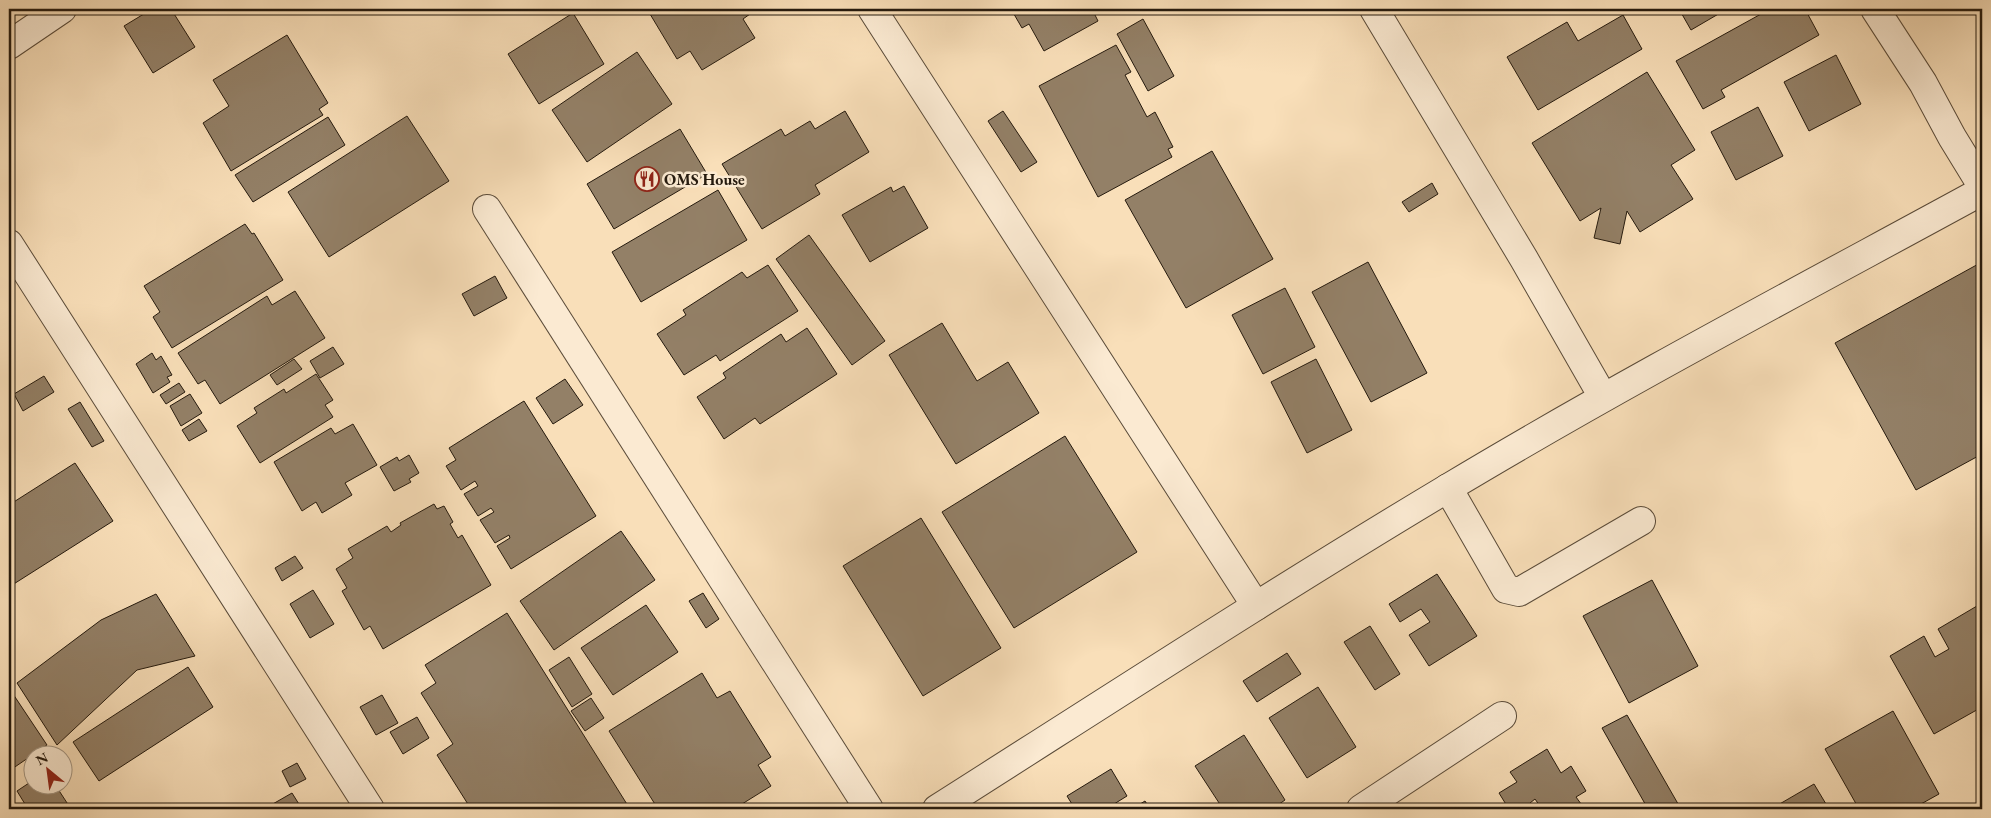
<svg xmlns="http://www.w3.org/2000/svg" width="1991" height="818" viewBox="0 0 1991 818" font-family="'EB Garamond',serif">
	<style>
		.building { fill: #938067; stroke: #251a0e }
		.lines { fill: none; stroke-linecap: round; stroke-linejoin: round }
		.minor-casing { stroke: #5a4b39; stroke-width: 30 }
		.minor { stroke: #fbead2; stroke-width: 28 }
		.labels { text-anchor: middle; stroke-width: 5; stroke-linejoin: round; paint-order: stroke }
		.poi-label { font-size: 16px; font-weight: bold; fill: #251a0e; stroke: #fbead2; text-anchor: start }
	</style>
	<rect width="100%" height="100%" fill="#f9dfb9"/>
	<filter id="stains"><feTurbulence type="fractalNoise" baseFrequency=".004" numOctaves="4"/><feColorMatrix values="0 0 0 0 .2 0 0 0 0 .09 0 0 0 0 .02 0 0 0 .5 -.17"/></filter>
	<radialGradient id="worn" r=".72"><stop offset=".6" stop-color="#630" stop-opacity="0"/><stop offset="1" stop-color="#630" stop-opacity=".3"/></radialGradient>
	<g class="building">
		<path d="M 152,9 L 171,9 L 195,47 L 153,73 L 124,26 Z"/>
		<path d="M 647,9 L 757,9 L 743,19 L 755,38 L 702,70 L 690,51 L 677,59 Z"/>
		<path d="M 1011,9 L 1092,9 L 1098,21 L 1044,51 L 1029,24 L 1022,28 Z"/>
		<path d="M 1679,9 L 1727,9 L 1691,30 Z"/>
		<path d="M 1770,9 L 1805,9 L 1819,35 L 1721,90 L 1725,97 L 1703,109 L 1676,61 Z"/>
		<path d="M 573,13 L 604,64 L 539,104 L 508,54 Z"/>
		<path d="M 1623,15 L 1642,49 L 1538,110 L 1507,57 L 1567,22 L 1578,41 Z"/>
		<path d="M 1143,19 L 1174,76 L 1148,91 L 1117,34 Z"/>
		<path d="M 287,35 L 328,103 L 319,109 L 323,115 L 231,171 L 203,123 L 229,106 L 213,80 Z"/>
		<path d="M 1116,45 L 1131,72 L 1125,75 L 1147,117 L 1155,112 L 1173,147 L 1168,149 L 1172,157 L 1098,197 L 1039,86 Z"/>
		<path d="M 637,52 L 672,104 L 587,162 L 552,110 Z"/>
		<path d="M 1836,55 L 1861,104 L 1809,131 L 1784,82 Z"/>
		<path d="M 1647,72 L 1695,150 L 1671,165 L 1693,199 L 1640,232 L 1627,211 L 1620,244 L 1594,238 L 1601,208 L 1580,221 L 1532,143 Z"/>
		<path d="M 1758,107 L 1783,156 L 1736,180 L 1711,132 Z"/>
		<path d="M 845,111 L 869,152 L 815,185 L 820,194 L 762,229 L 722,164 L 781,129 L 785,136 L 810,121 L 815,129 Z"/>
		<path d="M 1003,111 L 1037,162 L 1021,172 L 988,121 Z"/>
		<path d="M 407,116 L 449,181 L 329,257 L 288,192 Z"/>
		<path d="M 328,117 L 345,145 L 253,202 L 235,175 Z"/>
		<path d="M 680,129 L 707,174 L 614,229 L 587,184 Z"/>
		<path d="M 1212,151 L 1273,259 L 1186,308 L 1125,200 Z"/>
		<path d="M 1432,183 L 1438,194 L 1409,212 L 1402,202 Z"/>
		<path d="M 904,186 L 928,228 L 870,262 L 842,215 L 891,187 L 893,192 Z"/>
		<path d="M 718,190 L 747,240 L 641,302 L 612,252 Z"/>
		<path d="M 245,224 L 252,234 L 254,233 L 283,280 L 172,348 L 153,317 L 160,312 L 144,286 Z"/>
		<path d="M 809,235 L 885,341 L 852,365 L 776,259 Z"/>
		<path d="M 1368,262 L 1427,373 L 1371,402 L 1312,292 Z"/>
		<path d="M 1982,262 L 1982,454 L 1916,490 L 1835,343 Z"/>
		<path d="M 768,265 L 798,311 L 720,361 L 716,355 L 684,375 L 657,334 L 686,315 L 683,310 L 742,272 L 747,278 Z"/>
		<path d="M 495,276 L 507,298 L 474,316 L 462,294 Z"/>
		<path d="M 1285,288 L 1315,347 L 1263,374 L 1232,315 Z"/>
		<path d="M 295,291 L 325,338 L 220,404 L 205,380 L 198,384 L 178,353 L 267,296 L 272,305 Z"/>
		<path d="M 942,323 L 977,381 L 1008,362 L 1039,413 L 956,464 L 889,355 Z"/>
		<path d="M 807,328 L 837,374 L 760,424 L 755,418 L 724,439 L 697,397 L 726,378 L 723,373 L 781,334 L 786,342 Z"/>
		<path d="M 333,347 L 344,364 L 320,378 L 310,361 Z"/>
		<path d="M 152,353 L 156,360 L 161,356 L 172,375 L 167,377 L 170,382 L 153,393 L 136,364 Z"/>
		<path d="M 294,359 L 302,369 L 277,385 L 270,375 Z"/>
		<path d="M 1316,359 L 1352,430 L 1307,453 L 1271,382 Z"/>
		<path d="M 316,374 L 333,400 L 325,405 L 333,417 L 260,463 L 237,426 L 257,413 L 254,408 L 284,389 L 286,393 Z"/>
		<path d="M 44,376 L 54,392 L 23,411 L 14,394 Z"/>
		<path d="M 565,379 L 583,405 L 553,424 L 536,398 Z"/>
		<path d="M 179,383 L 185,392 L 166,404 L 160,395 Z"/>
		<path d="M 190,394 L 202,413 L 181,426 L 170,406 Z"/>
		<path d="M 524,401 L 596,516 L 511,569 L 497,546 L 510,538 L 509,535 L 495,543 L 480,520 L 494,512 L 491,508 L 478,516 L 464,494 L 478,486 L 475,481 L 461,490 L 446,466 L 456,460 L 449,448 Z"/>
		<path d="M 80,402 L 104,441 L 92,447 L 68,409 Z"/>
		<path d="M 9,403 L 14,412 L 9,415 Z"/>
		<path d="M 199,419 L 207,431 L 189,441 L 182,430 Z"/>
		<path d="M 353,424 L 377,465 L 345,483 L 352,495 L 322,513 L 316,502 L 302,511 L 274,462 L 331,428 L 335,434 Z"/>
		<path d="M 1065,436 L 1137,552 L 1014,628 L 942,512 Z"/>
		<path d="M 409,455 L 419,473 L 409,479 L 411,482 L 394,491 L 380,467 L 397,457 L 399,461 Z"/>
		<path d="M 75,463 L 113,521 L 9,587 L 9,505 Z"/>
		<path d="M 434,504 L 437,509 L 444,506 L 453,522 L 450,524 L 458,538 L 462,535 L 491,585 L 383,649 L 370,626 L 364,630 L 342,591 L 347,588 L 336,569 L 353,558 L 348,549 L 387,526 L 391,532 L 401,525 L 400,523 Z"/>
		<path d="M 921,518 L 1001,648 L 923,696 L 843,566 Z"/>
		<path d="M 621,531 L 655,580 L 554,650 L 520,601 Z"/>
		<path d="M 295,556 L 303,568 L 282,581 L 275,568 Z"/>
		<path d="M 1437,574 L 1477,636 L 1429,666 L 1409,635 L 1430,622 L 1421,609 L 1400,622 L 1389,604 Z"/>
		<path d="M 1652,580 L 1698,666 L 1629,703 L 1583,616 Z"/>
		<path d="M 313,590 L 334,624 L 310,638 L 290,604 Z"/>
		<path d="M 703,593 L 719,619 L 706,628 L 689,601 Z"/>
		<path d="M 156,594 L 195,656 L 137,670 L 57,745 L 17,683 L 101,620 Z"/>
		<path d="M 1982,603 L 1982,707 L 1934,734 L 1890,656 L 1924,636 L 1935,657 L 1949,649 L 1938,629 Z"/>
		<path d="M 646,605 L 678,652 L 613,695 L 581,648 Z"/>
		<path d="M 507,613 L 630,809 L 471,809 L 437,755 L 453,744 L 421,693 L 436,683 L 425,665 Z"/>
		<path d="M 1370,626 L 1400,674 L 1375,690 L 1344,642 Z"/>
		<path d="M 1287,653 L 1301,674 L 1257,702 L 1243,681 Z"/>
		<path d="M 569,657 L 592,694 L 572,707 L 549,670 Z"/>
		<path d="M 188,667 L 213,707 L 99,781 L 73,742 Z"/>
		<path d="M 702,673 L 717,698 L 730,691 L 771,757 L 758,765 L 771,786 L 734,809 L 658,809 L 609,731 Z"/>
		<path d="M 1318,687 L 1356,747 L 1307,778 L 1269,718 Z"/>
		<path d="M 9,688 L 47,745 L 9,771 Z"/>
		<path d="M 382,695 L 398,723 L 376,735 L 360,707 Z"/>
		<path d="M 591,698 L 604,718 L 585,731 L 571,711 Z"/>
		<path d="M 1893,711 L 1939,794 L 1912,809 L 1859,809 L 1825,749 Z"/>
		<path d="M 1627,715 L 1681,809 L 1664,809 L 1662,806 L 1657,809 L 1648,809 L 1602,728 Z"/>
		<path d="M 417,717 L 429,738 L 403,754 L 390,732 Z"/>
		<path d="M 1244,735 L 1285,800 L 1272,809 L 1223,809 L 1195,766 Z"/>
		<path d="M 1547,749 L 1561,773 L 1571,766 L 1586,791 L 1576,797 L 1584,808 L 1581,809 L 1542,809 L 1535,799 L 1530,803 L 1534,809 L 1503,809 L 1507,806 L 1499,793 L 1517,782 L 1510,772 Z"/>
		<path d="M 297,763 L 306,779 L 290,787 L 282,771 Z"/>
		<path d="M 1111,769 L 1127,796 L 1106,809 L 1075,809 L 1067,796 Z"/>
		<path d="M 32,781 L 32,786 L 56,786 L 71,809 L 28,809 L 17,791 Z"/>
		<path d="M 1814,784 L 1829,809 L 1771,809 Z"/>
		<path d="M 292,793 L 302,809 L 264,809 Z"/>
		<path d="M 1145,801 L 1150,809 L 1132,809 Z"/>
		<path d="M 1482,804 L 1485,809 L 1473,809 Z"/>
	</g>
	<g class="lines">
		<defs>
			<g id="minor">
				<path d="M 872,9 L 1256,606"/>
				<path d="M 1374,9 L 1524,259 L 1603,397"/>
				<path d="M 1875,9 L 1923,83 L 1952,137 L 1982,186"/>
				<path d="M 9,45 L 62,9"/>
				<path d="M 487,209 L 869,809"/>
				<path d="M 9,244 L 370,809"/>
				<path d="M 1448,488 L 1506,589 L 1519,592 L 1641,521"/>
				<path d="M 937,809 C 1107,701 1276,591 1448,488 C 1623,383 1804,288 1982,191"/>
				<path d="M 1361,809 L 1502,716"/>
			</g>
		</defs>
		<use href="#minor" class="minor-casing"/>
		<use href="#minor" class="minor"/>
	</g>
	<defs>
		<symbol id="restaurant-ring" viewBox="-11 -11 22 22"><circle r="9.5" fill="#fbead2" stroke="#8f2418" stroke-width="1.5"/><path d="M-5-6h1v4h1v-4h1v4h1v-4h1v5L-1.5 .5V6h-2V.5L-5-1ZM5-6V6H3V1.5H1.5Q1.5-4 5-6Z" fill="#8f2418"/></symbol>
	</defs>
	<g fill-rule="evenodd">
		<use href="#restaurant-ring" x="633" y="165" width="28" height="28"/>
	</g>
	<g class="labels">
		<g class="poi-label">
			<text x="664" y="185">OMS House</text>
		</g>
	</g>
	<rect width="1991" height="818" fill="none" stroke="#f9dfb9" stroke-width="30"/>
	<rect x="10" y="10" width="1971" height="798" fill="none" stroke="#251a0e" stroke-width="2.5"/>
	<rect x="15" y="15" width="1961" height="788" fill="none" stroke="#251a0e"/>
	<g transform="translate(48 770) rotate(331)"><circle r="24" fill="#fbead2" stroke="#a59784"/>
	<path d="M0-4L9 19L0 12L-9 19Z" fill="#8f2418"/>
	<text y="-8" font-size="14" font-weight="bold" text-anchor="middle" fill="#251a0e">N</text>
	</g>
	<rect width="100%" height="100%" filter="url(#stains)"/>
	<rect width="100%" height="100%" fill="url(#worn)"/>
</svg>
